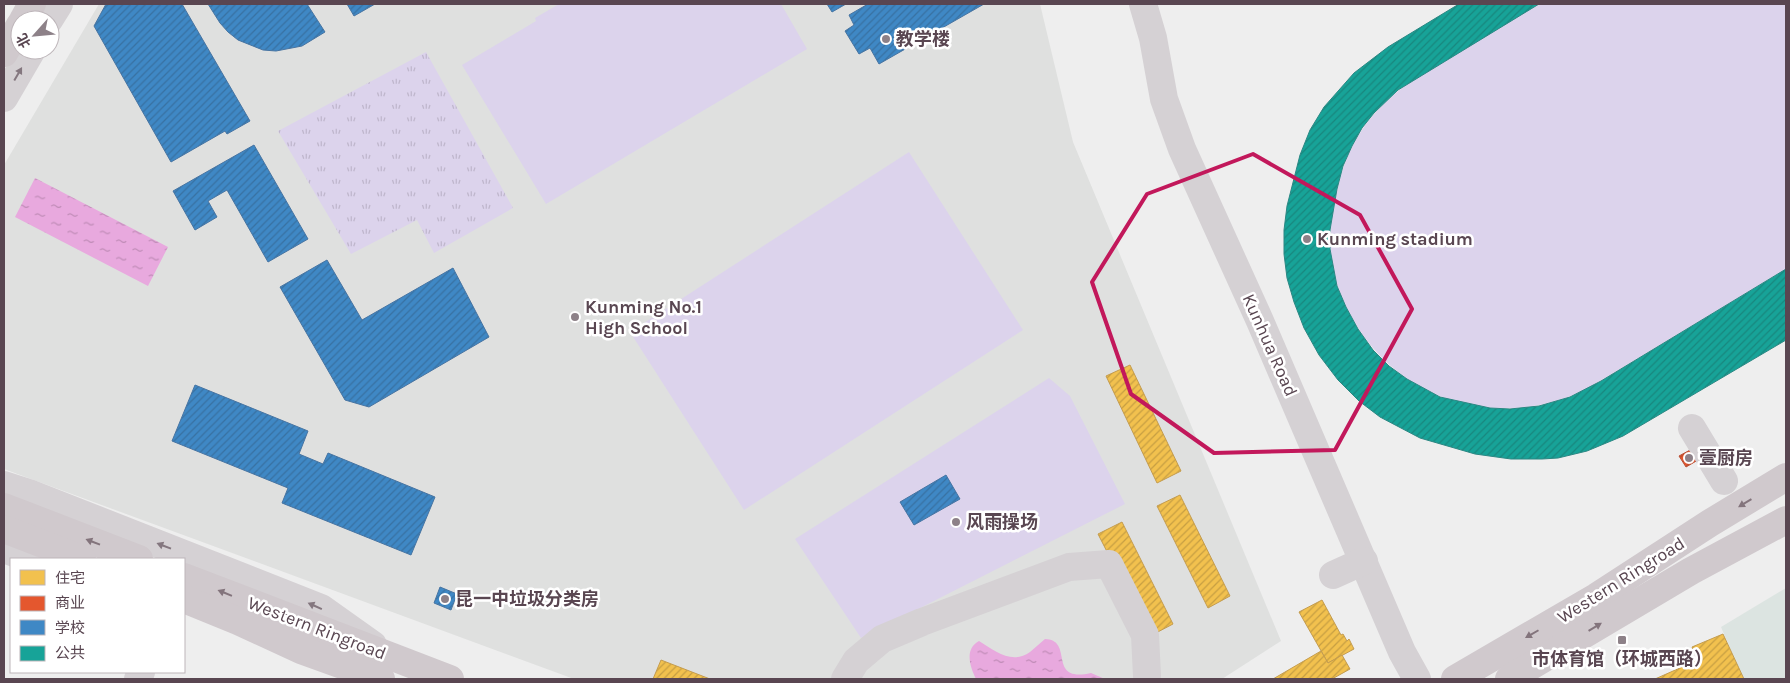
<svg xmlns="http://www.w3.org/2000/svg" width="1790" height="683" viewBox="0 0 1790 683" font-family="Karla,'Noto Sans SC',sans-serif">
	<style>
		.commercial { fill: #dce4e1 }
		.education { fill: #dfe0df }
		.grass { fill: url(#grass-tufts) }
		.pitch { fill: #dcd3ec }
		.water { fill: url(#water-ripples) }
		.homes { fill: url(#homes-hatch); stroke: #c49c4f }
		.shops { fill: url(#shops-hatch); stroke: #ba5238 }
		.schools { fill: url(#schools-hatch); stroke: #4774a2 }
		.public { fill: url(#public-hatch); stroke: #2b8783 }
		.lines { fill: none; stroke-linecap: round; stroke-linejoin: round }
		.minor { stroke: #d5d1d4; stroke-width: 28 }
		.major { stroke: #d0c9cd; stroke-width: 28 }
		.oneway { fill: #84777f }
		.oneway2 { fill: #83747c }
		.marked { fill: none; stroke: #c2185b; stroke-width: 4; stroke-linejoin: round }
		.poi-dot { fill: #8d8188; stroke: #fff; stroke-width: 2 }
		.labels { text-anchor: middle; stroke-width: 5; stroke-linejoin: round; paint-order: stroke }
		.poi-label { font-size: 18px; font-weight: bold; fill: #594651; stroke: #fff; text-anchor: start }
		.street-label { font-size: 18px; fill: #594651; stroke: #fff }
	</style>
	<defs>
		<pattern id="grass-tufts" width="24" height="20" patternUnits="userSpaceOnUse" patternTransform="scale(1.25)"><rect width="24" height="20" fill="#dcd3ec"/><path d="M3 7l-1-3M5 7V3M7 7l1-3M15 17l-1-3M17 17v-4M19 17l1-3" fill="none" stroke="#bfb6cc"/></pattern>
		<pattern id="water-ripples" width="26" height="14" patternUnits="userSpaceOnUse" patternTransform="scale(1.25)"><rect width="26" height="14" fill="#e8a9de"/><path d="M2 4q2-2 4 0t4 0M15 11q2-2 4 0t4 0" fill="none" stroke="#bf8bb6"/></pattern>
		<pattern id="homes-hatch" width="6" height="6" patternUnits="userSpaceOnUse" patternTransform="scale(1.25)"><rect width="6" height="6" fill="#f2c14e"/><path d="M-1 1l2-2M0 6l6-6M5 7l2-2" fill="none" stroke="#c79f43"/></pattern>
		<pattern id="shops-hatch" width="6" height="6" patternUnits="userSpaceOnUse" patternTransform="scale(1.25)"><rect width="6" height="6" fill="#e4572e"/><path d="M-1 1l2-2M0 6l6-6M5 7l2-2" fill="none" stroke="#bc4a2a"/></pattern>
		<pattern id="schools-hatch" width="6" height="6" patternUnits="userSpaceOnUse" patternTransform="scale(1.25)"><rect width="6" height="6" fill="#3f88c5"/><path d="M-1 1l2-2M0 6l6-6M5 7l2-2" fill="none" stroke="#3871a2"/></pattern>
		<pattern id="public-hatch" width="6" height="6" patternUnits="userSpaceOnUse" patternTransform="scale(1.25)"><rect width="6" height="6" fill="#17a398"/><path d="M-1 1l2-2M0 6l6-6M5 7l2-2" fill="none" stroke="#18877e"/></pattern>
	</defs>
	<rect width="100%" height="100%" fill="#eee"/>
	<path class="commercial" d="M 1786,588 L 1786,679 L 1743,679 L 1721,627 Z"/>
	<path class="education" d="M 99,4 L 1040,4 L 1073,142 L 1281,641 L 1222,679 L 574,679 L 4,469 L 4,165 Z"/>
	<path class="grass" d="M 426,52 L 513,208 L 434,253 L 417,220 L 351,254 L 278,131 Z"/>
	<g class="pitch">
		<path d="M 559,4 L 781,4 L 807,49 L 546,204 L 462,65 L 536,21 L 535,18 Z"/>
		<path d="M 1539,4 L 1786,4 L 1786,269 L 1585,390 C 1497,431 1398,402 1351,316 C 1339,295 1331,271 1330,247 C 1329,232 1332,217 1335,202 C 1344,147 1368,111 1414,79 Z"/>
		<path d="M 909,152 L 1023,330 L 744,510 L 630,332 Z"/>
		<path d="M 1049,378 L 1070,396 L 1125,504 L 861,638 L 795,539 Z"/>
	</g>
	<g class="water">
		<path d="M 35,178 L 168,247 L 148,286 L 15,217 Z"/>
		<path d="M 1045,639 C 1075,640 1046,683 1091,673 L 1105,679 L 976,679 C 970,667 964,649 979,641 C 995,651 1012,665 1030,652 C 1035,648 1040,643 1045,639 Z"/>
	</g>
	<g class="homes">
		<path d="M 1130,365 L 1181,471 L 1157,483 L 1106,376 Z"/>
		<path d="M 1180,495 L 1230,596 L 1208,608 L 1157,506 Z"/>
		<path d="M 1122,522 L 1173,624 L 1150,636 L 1098,534 Z"/>
		<path d="M 1322,600 L 1341,635 L 1343,634 L 1347,641 L 1349,639 L 1354,649 L 1328,663 L 1299,612 Z"/>
		<path d="M 1723,634 L 1744,679 L 1655,679 L 1698,660 L 1692,647 Z"/>
		<path d="M 1321,651 L 1328,663 L 1342,655 L 1350,669 L 1332,679 L 1273,679 Z"/>
		<path d="M 661,660 L 710,679 L 653,679 Z"/>
	</g>
	<path class="shops" d="M 1692,449 L 1698,460 L 1686,467 L 1679,456 Z"/>
	<g class="schools">
		<path d="M 106,4 L 182,4 L 250,121 L 227,134 L 225,131 L 171,162 L 94,26 Z"/>
		<path d="M 208,4 L 307,4 L 325,32 L 302,46 L 276,51 L 263,50 L 238,40 L 228,32 L 220,23 Z"/>
		<path d="M 347,4 L 375,4 L 354,16 Z"/>
		<path d="M 827,4 L 846,4 L 832,12 Z"/>
		<path d="M 868,4 L 984,4 L 879,64 L 870,48 L 859,54 L 845,31 L 854,25 L 849,15 Z"/>
		<path d="M 254,145 L 308,239 L 268,262 L 227,190 L 208,201 L 217,217 L 195,230 L 173,191 Z"/>
		<path d="M 327,260 L 362,320 L 453,268 L 489,337 L 369,407 L 345,400 L 280,287 Z"/>
		<path d="M 195,385 L 308,431 L 299,454 L 323,464 L 328,453 L 435,497 L 411,555 L 282,503 L 288,488 L 172,441 Z"/>
		<path d="M 946,475 L 960,499 L 914,525 L 900,502 Z"/>
		<path d="M 440,587 L 457,594 L 451,610 L 434,603 Z"/>
	</g>
	<path class="public" d="M 1459,4 L 1539,4 L 1398,90 L 1374,113 L 1362,128 L 1352,146 L 1343,166 L 1337,189 L 1330,230 L 1330,249 L 1337,286 L 1346,307 L 1358,329 L 1373,350 L 1389,366 L 1407,379 L 1440,397 L 1490,408 L 1510,409 L 1539,406 L 1570,397 L 1601,381 L 1786,269 L 1786,340 L 1623,436 L 1587,451 L 1558,458 L 1542,459 L 1511,459 L 1475,454 L 1420,438 L 1380,417 L 1359,401 L 1338,380 L 1319,355 L 1304,328 L 1294,302 L 1287,278 L 1284,254 L 1284,230 L 1287,206 L 1300,155 L 1310,130 L 1324,107 L 1354,73 L 1388,47 Z"/>
	<g class="lines">
		<g class="minor">
			<path d="M 1143,4 L 1153,38 L 1164,99 L 1182,149 L 1260,321 L 1402,652 L 1417,679"/>
			<path d="M 49,20 L 59,4"/>
			<path d="M 4,98 L 32,50"/>
			<path d="M 1692,428 L 1724,481"/>
			<path d="M 4,485 L 29,493 L 321,608 L 373,645"/>
			<path d="M 4,549 L 30,559"/>
			<path d="M 1333,575 L 1364,561"/>
			<path d="M 138,679 L 141,672"/>
			<path d="M 845,679 L 856,661 L 882,639 L 922,622 L 1069,567 L 1109,564 L 1145,635 L 1147,676"/>
		</g>
		<g class="major">
			<path d="M 23,20 L 32,4"/>
			<path d="M 4,53 L 20,25"/>
			<path d="M 4,507 L 139,559"/>
			<path d="M 4,529 L 82,559"/>
			<path d="M 184,577 L 450,679"/>
			<path d="M 184,599 L 238,621 L 301,650 L 381,679"/>
			<path d="M 1455,679 L 1596,597 L 1710,523 L 1786,477"/>
			<path d="M 1509,679 L 1691,571 L 1786,520"/>
		</g>
	</g>
	<defs><path id="oneway-solid" d="M-6-.8H1V-3.2L6.5 0L1 3.2V.8H-6Z" transform="scale(1.25)"/></defs>
	<g class="oneway">
		<use href="#oneway-solid" transform="translate(18 74) rotate(-60)"/>
		<use href="#oneway-solid" transform="translate(164 546) rotate(-159)"/>
		<use href="#oneway-solid" transform="translate(315 606) rotate(-156)"/>
	</g>
	<g class="oneway2">
		<use href="#oneway-solid" transform="translate(1745 503) rotate(149)"/>
		<use href="#oneway-solid" transform="translate(93 542) rotate(-159)"/>
		<use href="#oneway-solid" transform="translate(225 593) rotate(-158)"/>
		<use href="#oneway-solid" transform="translate(1595 627) rotate(-31)"/>
		<use href="#oneway-solid" transform="translate(1532 634) rotate(150)"/>
	</g>
	<path class="marked" d="M 1253,154 L 1360,215 L 1412,309 L 1335,450 L 1214,453 L 1131,394 L 1092,282 L 1147,194 Z"/>
	<g class="poi-dot">
		<circle cx="886" cy="39" r="5"/>
		<circle cx="1307" cy="239" r="5"/>
		<circle cx="575" cy="317" r="5"/>
		<circle cx="1689" cy="458" r="5"/>
		<circle cx="956" cy="522" r="5"/>
		<circle cx="445" cy="599" r="5"/>
		<rect x="1617" y="635" width="10" height="10" rx="2.5"/>
	</g>
	<g class="labels">
		<g class="poi-label">
			<text x="896" y="45">教学楼</text>
			<text x="1317" y="245">Kunming stadium</text>
			<text x="585" y="313">Kunming No.1<tspan x="585" dy="21">High School</tspan></text>
			<text x="1699" y="464">壹厨房</text>
			<text x="966" y="528">风雨操场</text>
			<text x="455" y="605">昆一中垃圾分类房</text>
			<text x="1622" y="665" text-anchor="middle">市体育馆（环城西路）</text>
		</g>
		<g class="street-label">
			<text transform="translate(1270 345) rotate(66)" y="6">Kunhua Road</text>
			<text transform="translate(1621 580) rotate(-32)" y="6">Western Ringroad</text>
			<text transform="translate(317 628) rotate(21)" y="6">Western Ringroad</text>
		</g>
	</g>
	<rect width="1790" height="683" fill="none" stroke="#594651" stroke-width="10"/>
	<rect x="10" y="558" width="175" height="115" fill="#ffffff" stroke="#bdb5b9"/>
	<rect x="20" y="570" width="25" height="15" fill="#f2c14e" stroke="#bdb5b9"/>
	<text x="55" y="583" font-size="15" fill="#594651">住宅</text>
	<rect x="20" y="596" width="25" height="15" fill="#e4572e" stroke="#bdb5b9"/>
	<text x="55" y="608" font-size="15" fill="#594651">商业</text>
	<rect x="20" y="620" width="25" height="15" fill="#3f88c5" stroke="#bdb5b9"/>
	<text x="55" y="633" font-size="15" fill="#594651">学校</text>
	<rect x="20" y="646" width="25" height="15" fill="#17a398" stroke="#bdb5b9"/>
	<text x="55" y="658" font-size="15" fill="#594651">公共</text>
	<g transform="translate(35 35) rotate(243)"><circle r="24" fill="#ffffff" stroke="#bdb5b9"/>
	<path d="M0-4L9 19L0 12L-9 19Z" fill="#8d8188"/>
	<text y="-8" font-size="14" font-weight="bold" text-anchor="middle" fill="#594651">北</text>
	</g>
</svg>
